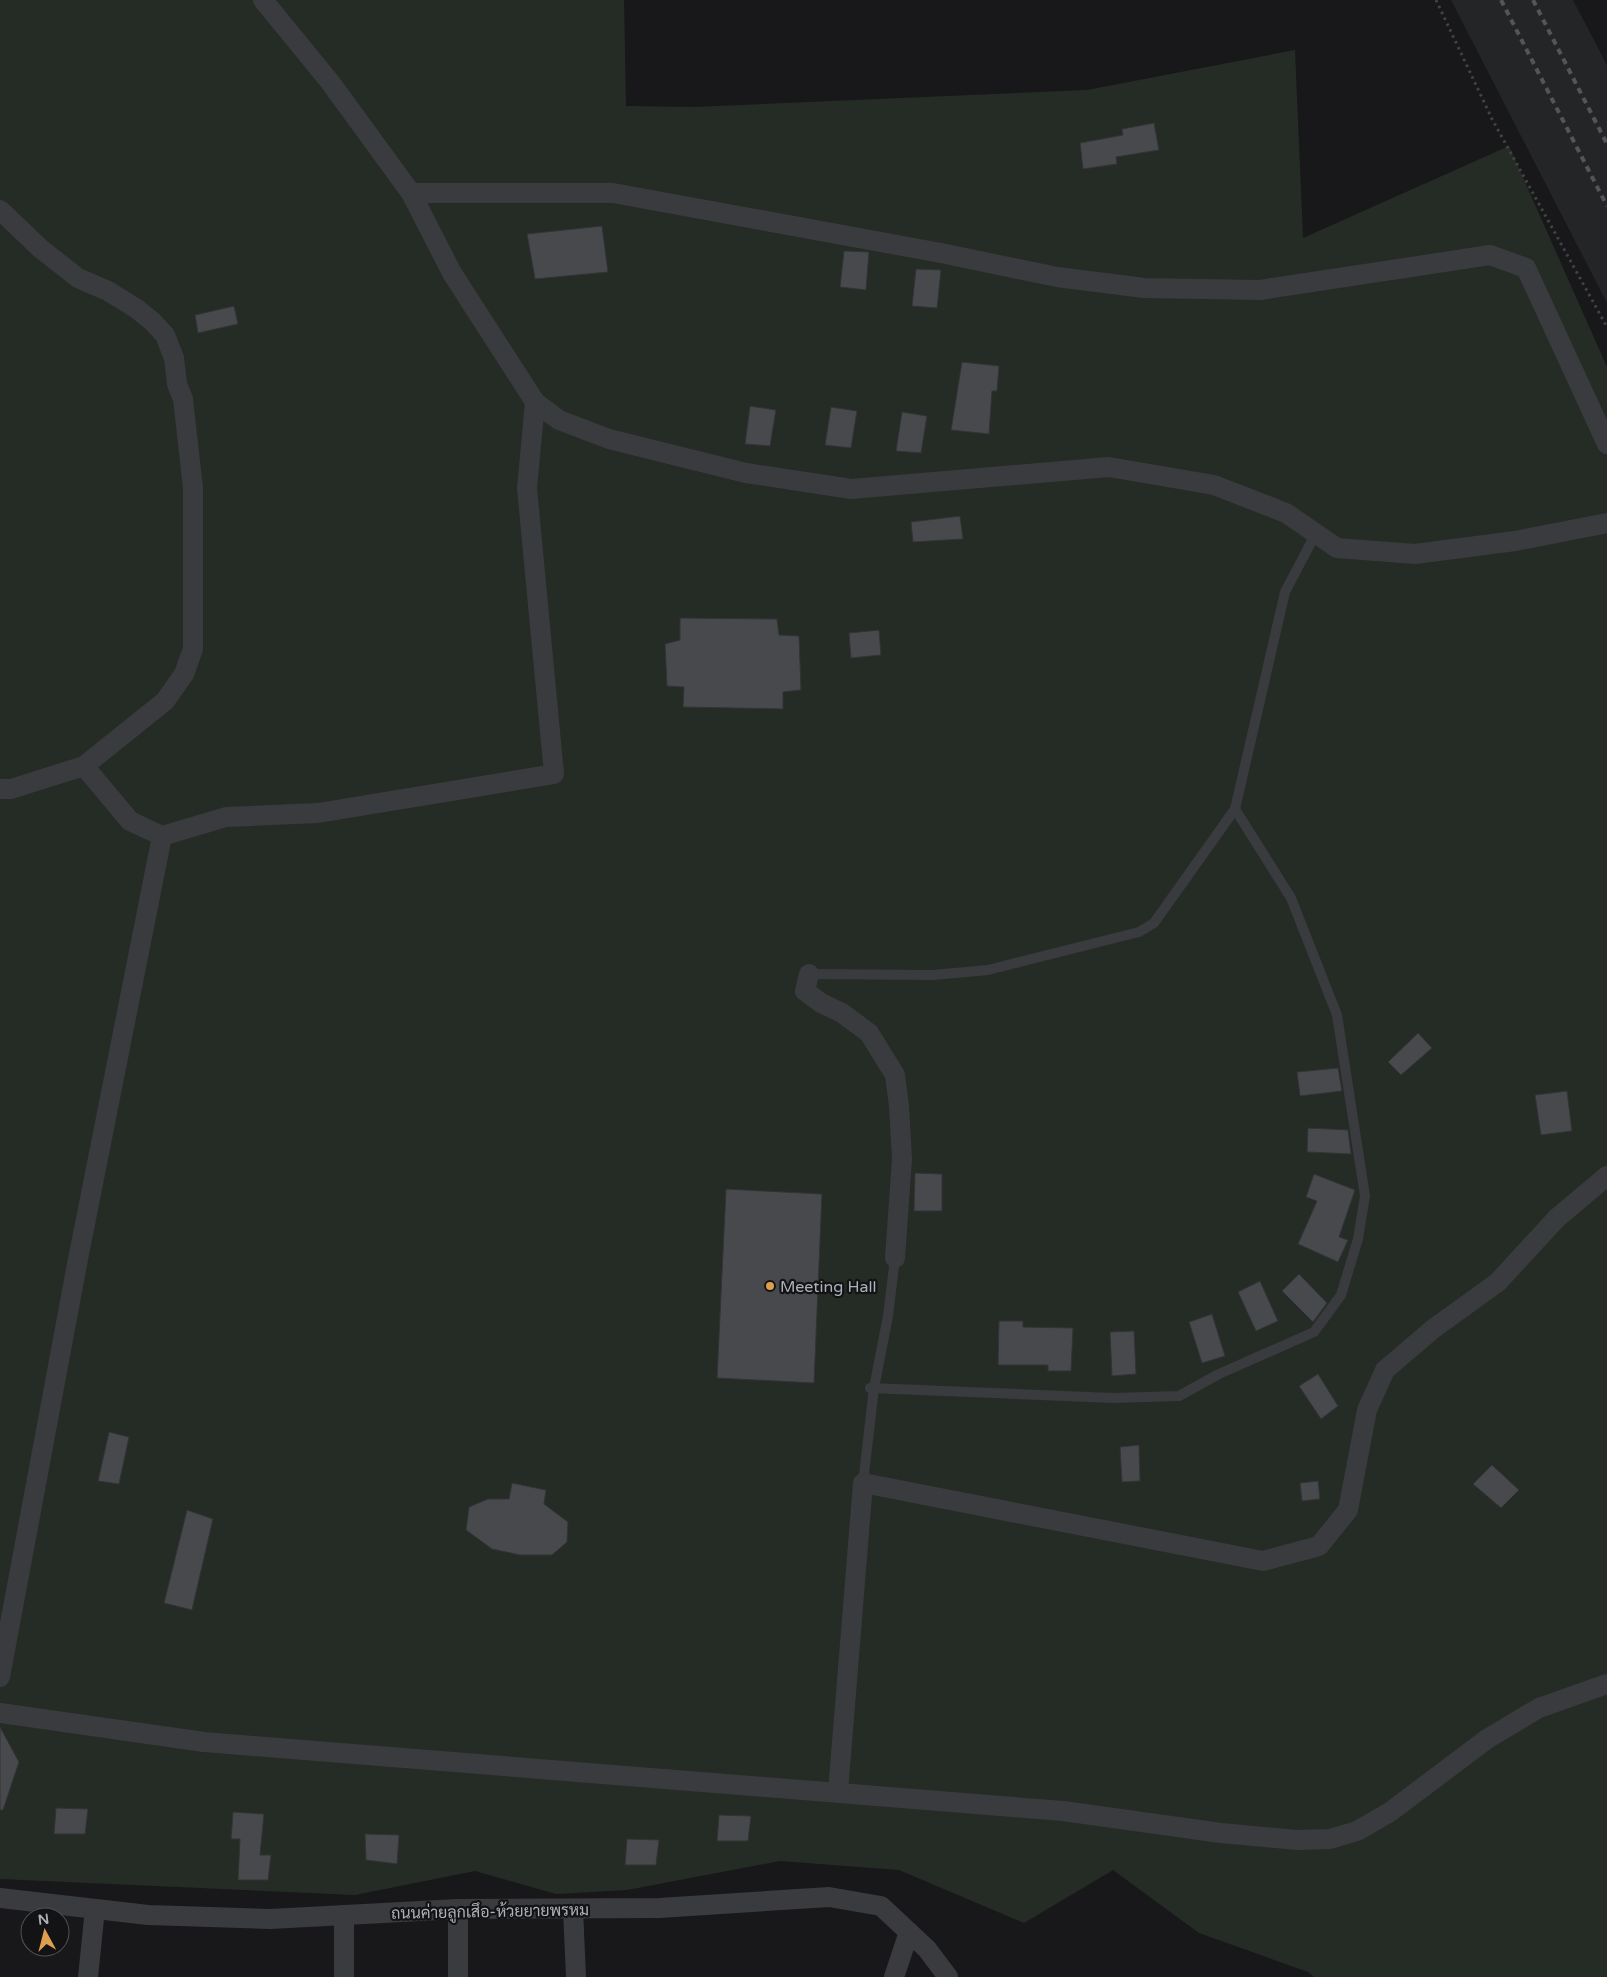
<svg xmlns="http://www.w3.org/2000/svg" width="1607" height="1977" viewBox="0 0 1607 1977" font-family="'Varela Round',Sarabun,sans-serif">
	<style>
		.built { fill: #242527 }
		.green { fill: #252c25 }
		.building { fill: #47494c; stroke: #323336 }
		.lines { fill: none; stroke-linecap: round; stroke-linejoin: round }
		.path { stroke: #404245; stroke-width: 3; stroke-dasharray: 2.5 4; stroke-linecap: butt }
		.service { stroke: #3a3b3e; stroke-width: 10 }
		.minor { stroke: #3a3b3e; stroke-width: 20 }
		.rail { stroke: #535559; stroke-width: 4; stroke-dasharray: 6 5; stroke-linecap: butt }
		.poi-dot { fill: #dd9f4d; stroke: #131315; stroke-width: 2 }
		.labels { text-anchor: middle; stroke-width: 4.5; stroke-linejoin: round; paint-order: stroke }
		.poi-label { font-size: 16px; fill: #acb1b8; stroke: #131315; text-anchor: start }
		.street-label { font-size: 16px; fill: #acb1b8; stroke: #131315 }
	</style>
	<rect width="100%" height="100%" fill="#18181a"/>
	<path class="built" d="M 1451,0 L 1573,0 L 1607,65 L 1607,303 Z"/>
	<path class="green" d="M 0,0 L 624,0 L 626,106 L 695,107 L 1087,90 L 1295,50 L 1303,238 L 1509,146 L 1607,367 L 1607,1977 L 1314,1977 L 1308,1972 L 1199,1933 L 1113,1870 L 1024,1923 L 899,1870 L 780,1861 L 627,1890 L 556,1894 L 475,1871 L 355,1895 L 0,1879 Z"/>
	<g class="building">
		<path d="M 1154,123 L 1159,150 L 1116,157 L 1117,164 L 1083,169 L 1080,143 L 1123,135 L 1122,129 Z"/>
		<path d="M 602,226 L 608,272 L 535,279 L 527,234 Z"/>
		<path d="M 844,251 L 869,252 L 866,290 L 840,287 Z"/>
		<path d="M 916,269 L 941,270 L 937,308 L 912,306 Z"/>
		<path d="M 234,306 L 238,324 L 198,333 L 195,315 Z"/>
		<path d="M 962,362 L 999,366 L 997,391 L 992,391 L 989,434 L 951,430 Z"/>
		<path d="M 750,406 L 776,410 L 770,446 L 745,444 Z"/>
		<path d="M 831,407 L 857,411 L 851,448 L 825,445 Z"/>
		<path d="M 902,412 L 927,416 L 921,453 L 896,451 Z"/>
		<path d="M 960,516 L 963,539 L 913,542 L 911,522 Z"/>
		<path d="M 680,618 L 777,619 L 779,635 L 799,636 L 801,690 L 783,692 L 783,709 L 683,707 L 684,687 L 667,686 L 665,644 L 680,640 Z"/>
		<path d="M 879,630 L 881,655 L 851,658 L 849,633 Z"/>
		<path d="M 1418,1033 L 1432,1048 L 1401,1075 L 1388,1062 Z"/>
		<path d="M 1338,1068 L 1342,1091 L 1300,1096 L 1297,1072 Z"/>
		<path d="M 1567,1091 L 1572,1131 L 1541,1135 L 1535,1095 Z"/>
		<path d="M 1308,1128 L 1348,1130 L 1351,1154 L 1307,1152 Z"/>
		<path d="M 915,1173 L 942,1174 L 942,1211 L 914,1211 Z"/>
		<path d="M 1314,1174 L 1355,1190 L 1339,1237 L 1348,1240 L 1338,1262 L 1298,1244 L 1317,1201 L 1306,1197 Z"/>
		<path d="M 726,1189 L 822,1194 L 814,1383 L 717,1378 Z"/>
		<path d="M 1299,1274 L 1327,1303 L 1313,1322 L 1282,1291 Z"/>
		<path d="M 1260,1281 L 1278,1321 L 1256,1331 L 1238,1292 Z"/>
		<path d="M 1212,1314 L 1225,1356 L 1202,1363 L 1189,1322 Z"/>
		<path d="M 999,1321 L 1023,1321 L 1023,1327 L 1073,1328 L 1071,1371 L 1048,1371 L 1048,1365 L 998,1365 Z"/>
		<path d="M 1134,1331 L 1136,1374 L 1112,1376 L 1110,1332 Z"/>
		<path d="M 1318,1374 L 1338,1406 L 1321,1419 L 1299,1386 Z"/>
		<path d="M 109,1432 L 129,1437 L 119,1484 L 98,1481 Z"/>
		<path d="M 1139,1445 L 1140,1481 L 1122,1482 L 1120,1447 Z"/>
		<path d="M 1492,1465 L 1519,1490 L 1501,1508 L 1473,1484 Z"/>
		<path d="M 1318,1481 L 1320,1499 L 1302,1501 L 1300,1483 Z"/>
		<path d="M 512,1483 L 546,1490 L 544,1504 L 568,1522 L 567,1542 L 552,1555 L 520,1555 L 492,1549 L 466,1530 L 469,1507 L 488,1499 L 509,1499 Z"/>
		<path d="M 187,1510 L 213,1519 L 192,1610 L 164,1603 Z"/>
		<path d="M 0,1727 L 19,1762 L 3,1810 L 0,1810 Z"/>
		<path d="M 56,1808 L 88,1809 L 85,1834 L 54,1834 Z"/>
		<path d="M 233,1812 L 264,1814 L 260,1855 L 271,1855 L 268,1880 L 238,1880 L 240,1839 L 231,1839 Z"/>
		<path d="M 719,1815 L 751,1816 L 748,1841 L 717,1841 Z"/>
		<path d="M 365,1834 L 399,1835 L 397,1864 L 366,1860 Z"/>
		<path d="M 627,1839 L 659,1840 L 656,1865 L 625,1865 Z"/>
	</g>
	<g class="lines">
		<path class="path" d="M 1436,0 L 1492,119 L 1607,327"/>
		<g class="service">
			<path d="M 809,974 L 933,975 L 988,970 L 1139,932 L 1154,923 L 1235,809"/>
			<path d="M 870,1388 L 1113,1398 L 1179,1396 L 1219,1374 L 1314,1332 L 1341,1295 L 1358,1239 L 1365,1196 L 1337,1015 L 1291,898 L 1235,809 L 1285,592 L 1315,535"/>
			<path d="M 863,1483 L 874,1388 L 888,1316 L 895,1258"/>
		</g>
		<g class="minor">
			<path d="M 263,0 L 330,82 L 411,193 L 452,273 L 535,402 L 559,420 L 609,439 L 746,473 L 851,489 L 1109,467 L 1214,485 L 1286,513 L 1337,548 L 1415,554 L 1515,541 L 1607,523"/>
			<path d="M 411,193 L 613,193 L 941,253 L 1057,277 L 1144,288 L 1260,290 L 1490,255 L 1526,268 L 1607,444"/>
			<path d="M 0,210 L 41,249 L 78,278 L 108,291 L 137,309 L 153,322 L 165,335 L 174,358 L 177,384 L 183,399 L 193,488 L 193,649 L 184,674 L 165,701 L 84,766 L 11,789 L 0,789"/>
			<path d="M 84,766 L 130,821 L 162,836 L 226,817 L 318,813 L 554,774 L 527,488 L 535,402"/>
			<path d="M 809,974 L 805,991 L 821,1003 L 842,1013 L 869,1033 L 895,1075 L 899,1106 L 902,1159 L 895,1258"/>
			<path d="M 0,1677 L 78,1259 L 162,836"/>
			<path d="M 0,1713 L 204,1742 L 1063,1811 L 1221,1833 L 1297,1840 L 1330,1839 L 1357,1831 L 1390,1812 L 1487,1739 L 1539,1708 L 1607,1684"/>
			<path d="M 838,1792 L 863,1483 L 1263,1561 L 1319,1546 L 1348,1510 L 1367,1410 L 1385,1370 L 1433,1329 L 1498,1282 L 1557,1218 L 1607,1176"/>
			<path d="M 0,1898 L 148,1915 L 270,1919 L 458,1909 L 659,1908 L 829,1897 L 881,1906 L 927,1949 L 948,1977"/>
			<path d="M 458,1909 L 458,1977"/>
			<path d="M 573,1909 L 576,1977"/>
			<path d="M 344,1915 L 344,1977"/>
			<path d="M 88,1977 L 95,1909"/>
			<path d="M 894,1977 L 909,1932"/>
		</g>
		<g class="rail">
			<path d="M 1501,0 L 1607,206"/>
			<path d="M 1533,0 L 1607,144"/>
		</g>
	</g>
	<circle class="poi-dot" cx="770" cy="1286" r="5"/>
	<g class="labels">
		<g class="poi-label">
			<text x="780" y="1292">Meeting Hall</text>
		</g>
		<g class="street-label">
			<text transform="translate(490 1911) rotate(-1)" y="6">ถนนค่ายลูกเสึอ-ห้วยยายพรหม</text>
		</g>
	</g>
	<g transform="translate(45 1932) rotate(353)"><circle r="24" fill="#131315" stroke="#505256"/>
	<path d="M0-4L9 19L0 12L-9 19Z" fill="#dd9f4d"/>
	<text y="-8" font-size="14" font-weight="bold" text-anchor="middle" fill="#acb1b8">N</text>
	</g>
</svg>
